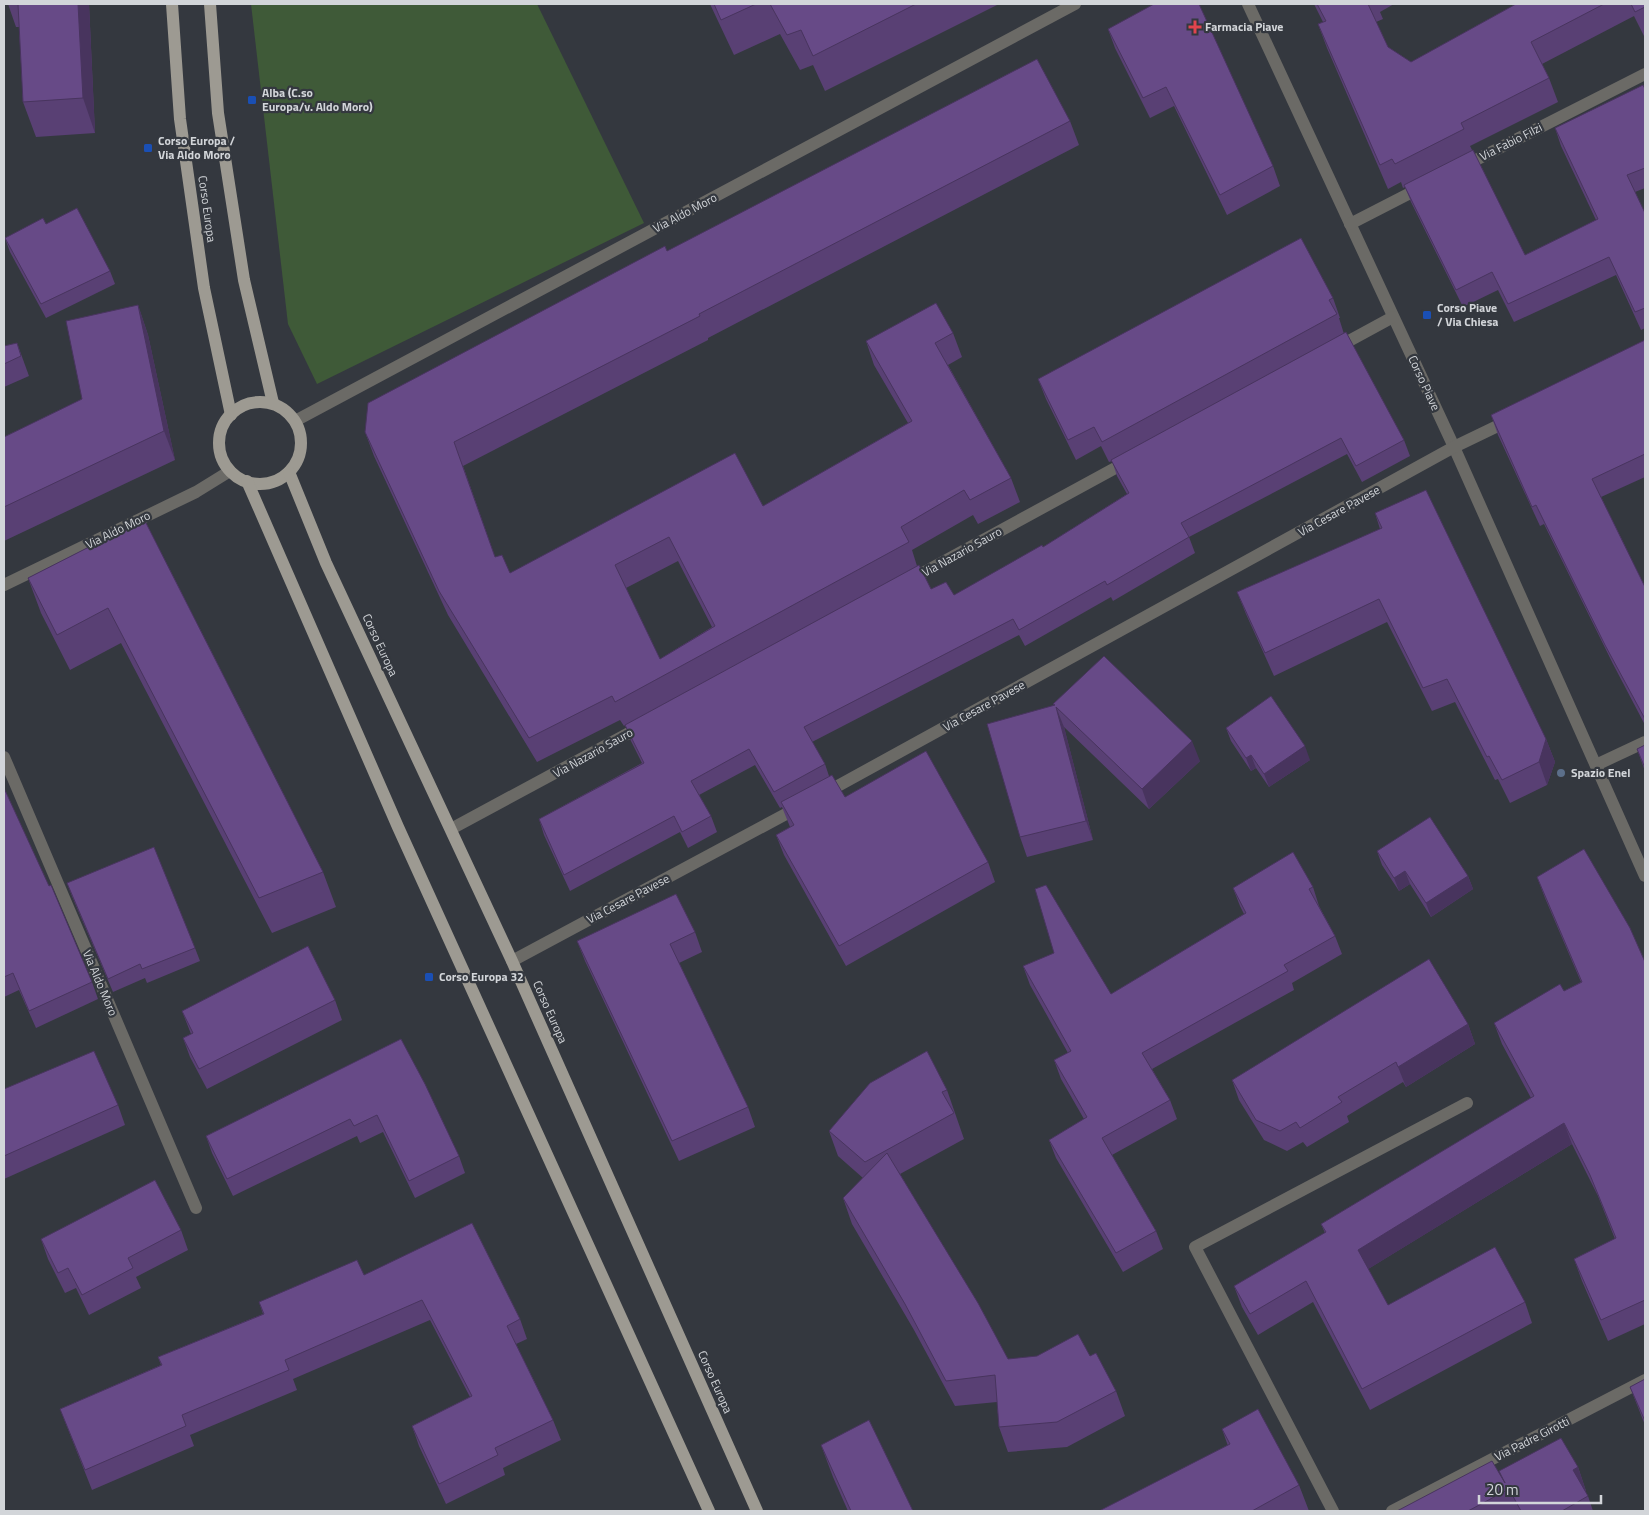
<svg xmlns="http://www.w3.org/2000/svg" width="1649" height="1515" viewBox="0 0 1649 1515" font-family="'Titillium Web',sans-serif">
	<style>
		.green { fill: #3f5a38 }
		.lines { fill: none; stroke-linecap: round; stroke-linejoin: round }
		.minor { stroke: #6b6a66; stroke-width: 12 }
		.major { stroke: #9d9a92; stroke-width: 12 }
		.wall { fill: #594074; fill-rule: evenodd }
		.shaded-wall { fill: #48345e }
		.building { fill: #674a87; stroke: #48345e; fill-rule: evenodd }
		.health-dot { fill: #e0444e; stroke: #34383f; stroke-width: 2 }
		.transit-dot { fill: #1a4fb4; stroke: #34383f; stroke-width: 2 }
		.service-dot { fill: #5c6f8a; stroke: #34383f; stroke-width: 2 }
		.labels { text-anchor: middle; stroke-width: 4.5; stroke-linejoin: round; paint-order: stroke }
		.poi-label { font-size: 12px; font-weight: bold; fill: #d2d5d9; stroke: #34383f; text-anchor: start }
		.street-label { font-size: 12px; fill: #d2d5d9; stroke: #34383f }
	</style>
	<rect width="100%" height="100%" fill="#34383f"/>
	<path class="green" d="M 251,4 L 537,4 L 644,223 L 317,384 L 288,324 Z"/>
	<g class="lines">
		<g class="minor">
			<path d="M 1248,4 L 1454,447 L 1645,876"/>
			<path d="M 1464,166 L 1645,74"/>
			<path d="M 1350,224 L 1422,187"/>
			<path d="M 1336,348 L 1393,317"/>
			<path d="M 295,421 L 1075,4"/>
			<path d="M 908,581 L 1130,460"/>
			<path d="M 4,585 L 196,492 L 230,471"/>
			<path d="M 4,757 L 196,1208"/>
			<path d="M 1596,765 L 1645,742"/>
			<path d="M 825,793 L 1454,447 L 1510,420"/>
			<path d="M 451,829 L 642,726"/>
			<path d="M 512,961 L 799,807"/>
			<path d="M 1333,1511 L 1195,1247 L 1467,1103"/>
			<path d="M 1392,1511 L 1645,1380"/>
		</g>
		<g class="major">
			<path d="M 172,4 L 180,119 L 204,288 L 231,415"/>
			<path d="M 210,4 L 218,113 L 244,280 L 273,403"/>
			<circle cx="260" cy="443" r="41"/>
			<path d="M 289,472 L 326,563 L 512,961 L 757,1511"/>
			<path d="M 247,481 L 398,827 L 709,1511"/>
		</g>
	</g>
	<g class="wall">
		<path d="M 8,4 L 89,4 L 95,133 L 36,137 L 23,102 L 19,27 L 16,27 Z"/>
		<path d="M 710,4 L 999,4 L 825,91 L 813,65 L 800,70 L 780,34 L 734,55 Z"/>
		<path d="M 1314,4 L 1394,4 L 1380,12 L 1383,19 L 1376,22 L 1388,47 L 1411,62 L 1516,4 L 1645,4 L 1645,35 L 1644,36 L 1634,16 L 1542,64 L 1549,78 L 1558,102 L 1470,146 L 1525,255 L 1596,220 L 1561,146 L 1555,128 L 1645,89 L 1645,188 L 1635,192 L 1645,213 L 1645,328 L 1641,330 L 1616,275 L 1514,322 L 1498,290 L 1463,307 L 1411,202 L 1405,187 L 1403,188 L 1401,182 L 1388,189 L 1327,48 L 1318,24 L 1323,22 Z"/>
		<path d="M 1108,29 L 1273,166 L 1280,186 L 1227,215 L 1174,106 L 1150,118 L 1115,48 Z"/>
		<path d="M 1070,121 L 1079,145 L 708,338 L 708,340 L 463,466 L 495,557 L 510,573 L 763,506 L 908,423 L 874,365 L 866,341 L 953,333 L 962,357 L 948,365 L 1011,478 L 1020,502 L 978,524 L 973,515 L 912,550 L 917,566 L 931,589 L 954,595 L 1043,547 L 1127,494 L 1117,476 L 1112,461 L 1109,462 L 1101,446 L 1076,460 L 1046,399 L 1038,379 L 1333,298 L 1340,318 L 1339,318 L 1344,334 L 1404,440 L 1410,456 L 1362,482 L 1347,454 L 1189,537 L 1195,553 L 1113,601 L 1111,597 L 1025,646 L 1019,635 L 812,742 L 825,764 L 829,776 L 845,797 L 988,862 L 995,882 L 846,966 L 784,855 L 776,835 L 790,827 L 782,807 L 780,808 L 755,765 L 699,795 L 711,816 L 717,832 L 688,848 L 680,832 L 570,891 L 544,835 L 539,819 L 642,763 L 631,741 L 625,725 L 624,726 L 620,720 L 537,762 L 448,615 L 374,456 L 365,432 L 667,251 ZM 678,561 L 712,627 L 660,659 L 626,588 Z"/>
		<path d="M 46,224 L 110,271 L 115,284 L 46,318 L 10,252 L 5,238 Z"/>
		<path d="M 138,305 L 148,335 L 175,460 L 4,541 L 4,437 L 82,399 Z"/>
		<path d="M 1645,340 L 1645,477 L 1601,497 L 1645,587 L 1645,725 L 1613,664 L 1544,524 L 1540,526 L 1498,435 L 1491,415 Z"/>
		<path d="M 17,343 L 29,376 L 4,387 L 4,346 Z"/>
		<path d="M 1375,513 L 1546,739 L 1555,762 L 1547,785 L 1510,803 L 1498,779 L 1495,780 L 1455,702 L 1432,711 L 1387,622 L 1274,676 L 1246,614 L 1237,592 L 1380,529 Z"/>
		<path d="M 144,519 L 323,872 L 336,907 L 272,933 L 121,643 L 70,670 L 41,613 L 28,578 Z"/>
		<path d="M 1053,704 L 1200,761 L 1149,809 L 1064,727 L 1093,840 L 1027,857 L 1020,837 L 1054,705 Z"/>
		<path d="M 1226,728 L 1310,760 L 1269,787 L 1256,768 L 1251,771 L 1231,741 Z"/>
		<path d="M 1645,745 L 1645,771 L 1637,749 Z"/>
		<path d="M 4,788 L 92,982 L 98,999 L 36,1028 L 19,990 L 4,997 Z"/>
		<path d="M 1377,851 L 1468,876 L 1473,889 L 1431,917 L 1410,884 L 1399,891 L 1382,865 Z"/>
		<path d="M 1537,877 L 1645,962 L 1645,1324 L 1608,1341 L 1582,1281 L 1574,1259 L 1615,1239 L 1598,1196 L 1572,1144 L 1368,1269 L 1388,1305 L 1525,1302 L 1532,1323 L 1370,1410 L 1313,1302 L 1258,1335 L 1242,1307 L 1234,1286 L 1325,1233 L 1321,1224 L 1531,1098 L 1502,1044 L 1494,1023 L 1564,991 L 1581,982 L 1545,898 Z"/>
		<path d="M 67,883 L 195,948 L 200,961 L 147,983 L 145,978 L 113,992 L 72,896 Z"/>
		<path d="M 1313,887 L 1319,906 L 1335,936 L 1342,954 L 1292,983 L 1294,990 L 1152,1069 L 1170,1100 L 1177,1119 L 1112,1155 L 1156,1231 L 1163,1249 L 1123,1272 L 1056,1158 L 1049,1140 L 1084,1119 L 1061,1079 L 1054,1060 L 1068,1053 L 1030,985 L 1023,966 L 1111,994 L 1244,914 L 1240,906 L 1233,888 Z"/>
		<path d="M 695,932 L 702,952 L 679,963 L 748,1107 L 755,1127 L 679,1161 L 585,961 L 577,941 Z"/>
		<path d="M 335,1000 L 342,1020 L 207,1089 L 190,1057 L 183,1038 L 191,1034 L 182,1011 Z"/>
		<path d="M 1468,1024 L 1475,1044 L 1406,1087 L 1403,1082 L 1347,1116 L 1349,1122 L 1307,1147 L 1303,1142 L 1287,1151 L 1264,1140 L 1239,1100 L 1232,1080 Z"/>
		<path d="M 401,1039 L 459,1156 L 465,1173 L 415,1198 L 383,1132 L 360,1143 L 357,1136 L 233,1196 L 212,1153 L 206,1136 Z"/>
		<path d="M 4,1089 L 118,1105 L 125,1125 L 4,1179 Z"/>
		<path d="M 947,1090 L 964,1139 L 900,1174 L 1008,1359 L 1090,1356 L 1116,1391 L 1125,1416 L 1067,1447 L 1008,1452 L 999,1427 L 997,1402 L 955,1406 L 914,1330 L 852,1224 L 843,1198 L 863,1178 L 838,1156 L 829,1131 Z"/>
		<path d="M 181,1230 L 188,1250 L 136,1277 L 141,1288 L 89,1315 L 76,1288 L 65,1293 L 48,1259 L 41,1239 Z"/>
		<path d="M 364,1275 L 520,1319 L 527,1339 L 516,1344 L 553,1420 L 561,1440 L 503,1468 L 505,1475 L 446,1504 L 419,1446 L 412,1426 L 470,1397 L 430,1320 L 293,1379 L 297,1390 L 190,1435 L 194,1446 L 92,1490 L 60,1409 L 161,1365 L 158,1357 L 263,1314 L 259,1302 Z"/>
		<path d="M 1645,1379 L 1645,1425 L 1630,1387 Z"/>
		<path d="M 1222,1429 L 1299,1485 L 1309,1511 L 1099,1511 L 1228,1446 Z"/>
		<path d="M 821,1445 L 913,1511 L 848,1511 L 833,1477 Z"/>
		<path d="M 1578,1467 L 1586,1491 L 1585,1491 L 1588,1496 L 1593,1511 L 1397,1511 L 1500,1475 Z"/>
	</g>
	<g class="shaded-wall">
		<path d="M 78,4 L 89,4 L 95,133 L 83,98 Z"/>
		<path d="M 138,305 L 148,335 L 175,460 L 164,431 Z"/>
		<path d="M 1056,707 L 1064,727 L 1093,840 L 1086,821 Z"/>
		<path d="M 1546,739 L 1555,762 L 1547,785 L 1539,762 Z"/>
		<path d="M 1192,741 L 1200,761 L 1149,809 L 1142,789 Z"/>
		<path d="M 1305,746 L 1310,760 L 1269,787 L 1264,774 Z"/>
		<path d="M 1251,755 L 1256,768 L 1251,771 L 1246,758 Z"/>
		<path d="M 1405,871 L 1410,884 L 1399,891 L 1394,878 Z"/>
		<path d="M 1468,876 L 1473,889 L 1431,917 L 1426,903 Z"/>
		<path d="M 1468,1024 L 1475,1044 L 1406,1087 L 1398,1067 Z"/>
		<path d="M 1564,1123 L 1572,1144 L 1365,1271 L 1358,1250 Z"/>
		<path d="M 1578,1467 L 1586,1491 L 1582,1494 L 1573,1470 Z"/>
	</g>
	<g class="building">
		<path d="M 18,4 L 78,4 L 83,98 L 23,102 Z"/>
		<path d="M 714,4 L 756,4 L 721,20 Z"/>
		<path d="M 770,4 L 916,4 L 813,56 L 801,30 L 787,35 Z"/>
		<path d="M 1154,4 L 1199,4 L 1273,166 L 1220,195 L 1166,87 L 1143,98 L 1108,29 Z"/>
		<path d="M 1317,4 L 1368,4 L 1388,47 L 1411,62 L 1516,4 L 1604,4 L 1531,42 L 1549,78 L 1461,123 L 1464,129 L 1395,164 L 1392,159 L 1380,165 L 1318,24 L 1326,21 Z"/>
		<path d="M 1631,4 L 1645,4 L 1645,7 L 1635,12 Z"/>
		<path d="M 1037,59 L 1070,121 L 699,314 L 700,316 L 454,442 L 495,557 L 502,555 L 510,573 L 735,453 L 763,506 L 912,421 L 866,341 L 936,303 L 953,333 L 935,343 L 1011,478 L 970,500 L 964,490 L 901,527 L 909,542 L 615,702 L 612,696 L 529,738 L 439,591 L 365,432 L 368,403 L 665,246 L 667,251 ZM 669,537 L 715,626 L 660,659 L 615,565 Z"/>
		<path d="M 1643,85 L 1645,89 L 1645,168 L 1627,175 L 1645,213 L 1645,308 L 1635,312 L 1609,257 L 1508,304 L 1492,272 L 1456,290 L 1404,185 L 1473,150 L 1525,255 L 1598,219 L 1555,128 Z"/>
		<path d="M 77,208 L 110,271 L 41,304 L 5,238 L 43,218 L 46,224 Z"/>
		<path d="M 1301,238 L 1333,298 L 1329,300 L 1337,314 L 1102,442 L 1094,427 L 1068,440 L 1038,379 Z"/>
		<path d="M 138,305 L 164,431 L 4,507 L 4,437 L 82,399 L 66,321 Z"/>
		<path d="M 1346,332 L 1404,440 L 1356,466 L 1341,438 L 1181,523 L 1189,537 L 1107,585 L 1105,581 L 1019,630 L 1013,619 L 804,727 L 825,764 L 774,792 L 749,749 L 691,781 L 711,816 L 682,832 L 674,816 L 564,875 L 539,819 L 644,763 L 625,725 L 919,565 L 931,589 L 946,582 L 954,595 L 1042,545 L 1043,547 L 1129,493 L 1111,460 Z"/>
		<path d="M 1645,340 L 1645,454 L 1592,479 L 1645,587 L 1645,719 L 1605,645 L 1536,505 L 1532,507 L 1491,415 Z"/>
		<path d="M 17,343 L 21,356 L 4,364 L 4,346 Z"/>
		<path d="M 1426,490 L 1546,739 L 1539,762 L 1502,780 L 1489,756 L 1487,757 L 1447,679 L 1423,688 L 1379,599 L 1265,653 L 1237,592 L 1382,528 L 1375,513 Z"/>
		<path d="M 144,519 L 323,872 L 259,898 L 108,608 L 57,635 L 28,578 Z"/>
		<path d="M 1104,656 L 1192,741 L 1142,789 L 1056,707 L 1086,821 L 1020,837 L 987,724 L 1055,705 L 1053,704 Z"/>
		<path d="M 1271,696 L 1305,746 L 1264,774 L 1251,755 L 1246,758 L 1226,728 Z"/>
		<path d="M 1645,745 L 1645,768 L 1637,749 Z"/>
		<path d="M 926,751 L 988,862 L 839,946 L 776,835 L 794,825 L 781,802 L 832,775 L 845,797 Z"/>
		<path d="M 4,788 L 49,886 L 51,885 L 92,982 L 29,1011 L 13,973 L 4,977 Z"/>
		<path d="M 1430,817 L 1468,876 L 1426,903 L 1405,871 L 1394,878 L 1377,851 Z"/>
		<path d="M 154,847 L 195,948 L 142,969 L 140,964 L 108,979 L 67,883 Z"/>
		<path d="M 1584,849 L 1630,928 L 1645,962 L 1645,1300 L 1601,1320 L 1574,1259 L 1616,1238 L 1590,1175 L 1564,1123 L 1358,1250 L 1388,1305 L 1495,1247 L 1525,1302 L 1362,1389 L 1306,1281 L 1250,1314 L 1234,1286 L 1326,1232 L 1321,1224 L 1534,1096 L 1494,1023 L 1560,984 L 1564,991 L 1582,982 L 1537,877 Z"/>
		<path d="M 1293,852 L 1313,887 L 1309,889 L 1335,936 L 1284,965 L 1288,971 L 1142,1053 L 1170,1100 L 1102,1138 L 1156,1231 L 1116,1253 L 1049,1140 L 1087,1117 L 1054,1060 L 1071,1051 L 1023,966 L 1054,953 L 1035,889 L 1046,885 L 1111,994 L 1246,913 L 1233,888 Z"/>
		<path d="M 676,894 L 695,932 L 670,944 L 748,1107 L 672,1141 L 577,941 Z"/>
		<path d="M 308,946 L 335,1000 L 199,1069 L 183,1038 L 193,1033 L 182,1011 Z"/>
		<path d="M 1429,959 L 1468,1024 L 1398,1067 L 1396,1062 L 1338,1097 L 1342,1102 L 1300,1128 L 1296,1122 L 1280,1131 L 1256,1120 L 1232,1080 Z"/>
		<path d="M 401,1039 L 425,1084 L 459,1156 L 409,1181 L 377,1115 L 354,1126 L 350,1119 L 227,1179 L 206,1136 Z"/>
		<path d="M 94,1051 L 118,1105 L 4,1156 L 4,1089 Z"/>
		<path d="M 927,1051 L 947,1090 L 942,1092 L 954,1113 L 865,1162 L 829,1131 L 870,1083 Z"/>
		<path d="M 887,1153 L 978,1303 L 1008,1359 L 1037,1356 L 1078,1334 L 1090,1356 L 1096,1353 L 1116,1391 L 1057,1422 L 999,1427 L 995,1375 L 946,1381 L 905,1304 L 843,1198 Z"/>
		<path d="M 155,1180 L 181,1230 L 128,1258 L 133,1268 L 82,1295 L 68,1268 L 58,1273 L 41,1239 Z"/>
		<path d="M 472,1223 L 520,1319 L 507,1326 L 553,1420 L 495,1448 L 498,1455 L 439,1484 L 412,1426 L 472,1396 L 422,1300 L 285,1360 L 289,1370 L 182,1415 L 186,1426 L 85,1470 L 60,1409 L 162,1365 L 158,1357 L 264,1314 L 259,1302 L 357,1260 L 364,1275 Z"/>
		<path d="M 1645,1379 L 1645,1421 L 1630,1387 Z"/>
		<path d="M 1258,1409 L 1299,1485 L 1252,1511 L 1099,1511 L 1230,1444 L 1222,1429 Z"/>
		<path d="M 869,1420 L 913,1511 L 851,1511 L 821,1445 Z"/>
		<path d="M 1561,1438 L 1578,1467 L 1573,1470 L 1588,1496 L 1562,1511 L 1521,1511 L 1509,1489 L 1468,1511 L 1397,1511 L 1492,1461 L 1505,1483 L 1499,1471 Z"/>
	</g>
	<path class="health-dot" d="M1192.5 19.5h5v5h5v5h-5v5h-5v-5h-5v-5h5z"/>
	<g class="transit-dot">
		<rect x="247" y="95" width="10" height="10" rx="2.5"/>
		<rect x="143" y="143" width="10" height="10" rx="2.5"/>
		<rect x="1422" y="310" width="10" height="10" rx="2.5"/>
		<rect x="424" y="972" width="10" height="10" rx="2.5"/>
	</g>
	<circle class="service-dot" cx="1561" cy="773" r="5"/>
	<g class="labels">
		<g class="poi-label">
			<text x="1205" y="31">Farmacia Piave</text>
			<text x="262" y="97">Alba (C.so<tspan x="262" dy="14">Europa/v. Aldo Moro)</tspan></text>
			<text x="158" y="145">Corso Europa /<tspan x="158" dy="14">Via Aldo Moro</tspan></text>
			<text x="1437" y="312">Corso Piave<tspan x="1437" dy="14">/ Via Chiesa</tspan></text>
			<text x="1571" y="777">Spazio Enel</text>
			<text x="439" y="981">Corso Europa 32</text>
		</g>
		<g class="street-label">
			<text transform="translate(1511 142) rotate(-27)" y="4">Via Fabio Filzi</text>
			<text transform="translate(207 209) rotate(82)" y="4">Corso Europa</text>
			<text transform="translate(685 213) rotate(-28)" y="4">Via Aldo Moro</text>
			<text transform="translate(1424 383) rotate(65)" y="4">Corso Piave</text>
			<text transform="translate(1339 511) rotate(-29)" y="4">Via Cesare Pavese</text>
			<text transform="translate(118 530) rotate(-26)" y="4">Via Aldo Moro</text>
			<text transform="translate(962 552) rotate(-29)" y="4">Via Nazario Sauro</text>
			<text transform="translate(380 645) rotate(65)" y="4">Corso Europa</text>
			<text transform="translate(984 706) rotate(-29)" y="4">Via Cesare Pavese</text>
			<text transform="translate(593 753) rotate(-29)" y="4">Via Nazario Sauro</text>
			<text transform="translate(628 899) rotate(-28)" y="4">Via Cesare Pavese</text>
			<text transform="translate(100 983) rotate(67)" y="4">Via Aldo Moro</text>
			<text transform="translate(550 1012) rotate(66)" y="4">Corso Europa</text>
			<text transform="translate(715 1382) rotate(66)" y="4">Corso Europa</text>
			<text transform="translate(1532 1439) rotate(-27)" y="4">Via Padre Girotti</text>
		</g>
	</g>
	<rect width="1649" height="1515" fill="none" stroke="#d2d5d9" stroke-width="10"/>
	<path d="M1479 1495v8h122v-8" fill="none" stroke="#d2d5d9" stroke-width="2.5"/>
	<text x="1486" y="1495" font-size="15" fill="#d2d5d9" stroke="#34383f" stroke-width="4" paint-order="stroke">20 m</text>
</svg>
